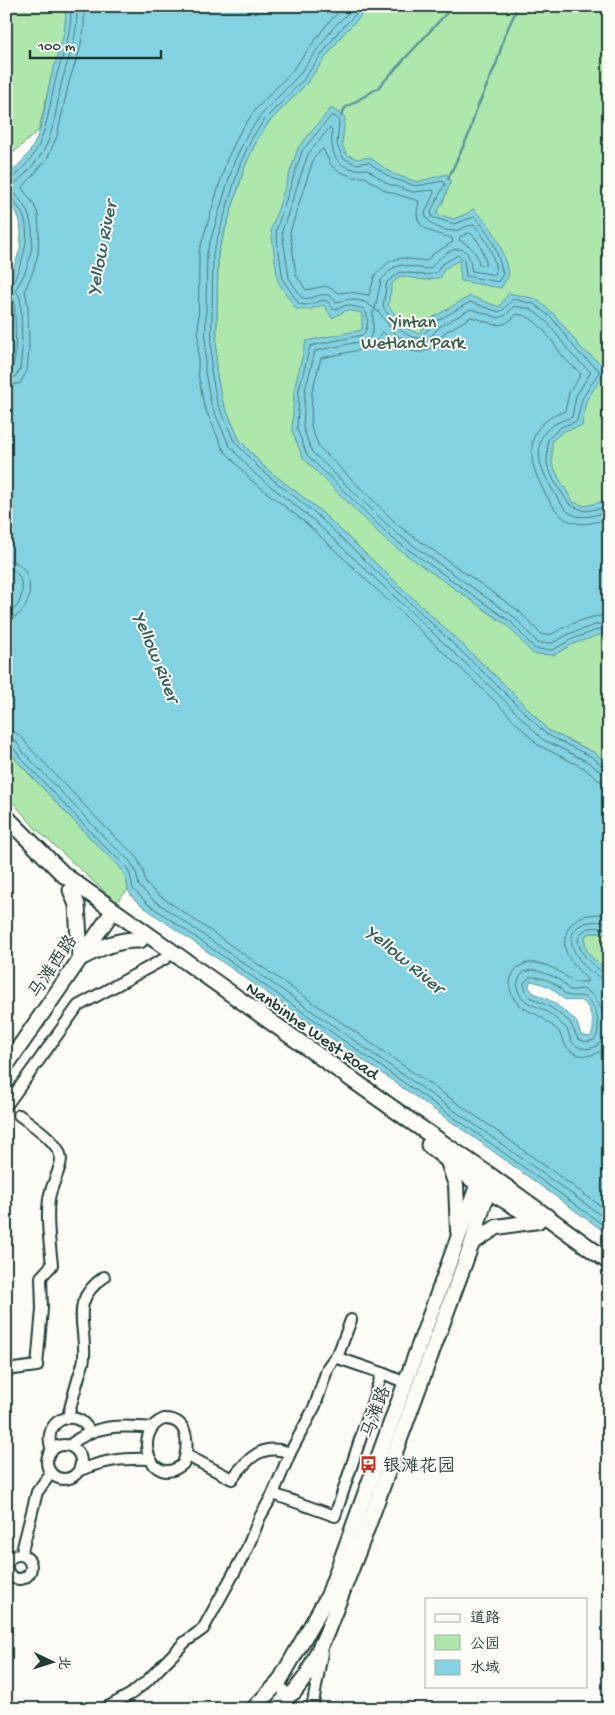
<svg xmlns="http://www.w3.org/2000/svg" width="615" height="1715" viewBox="0 0 615 1715" font-family="'Gochi Hand','LXGW WenKai TC',sans-serif">
	<style>
		.green { fill: #aee7ab; stroke: #669270 }
		.water { fill: #83d2e1; stroke: #5b969c; fill-rule: evenodd }
		.lines { fill: none; stroke-linecap: round; stroke-linejoin: round }
		.shore { stroke: #477979; stroke-width: 1 }
		.stream { stroke: #5b969c; stroke-width: 2.5 }
		.minor-casing { stroke: #1f3d34; stroke-width: 14 }
		.major-casing { stroke: #1f3d34; stroke-width: 18 }
		.highway-casing { stroke: #1f3d34; stroke-width: 19 }
		.minor { stroke: #fdfcf7; stroke-width: 10 }
		.major { stroke: #fdfcf7; stroke-width: 14 }
		.highway { stroke: #fdfcf7; stroke-width: 15 }
		.labels { text-anchor: middle; stroke-width: 4; stroke-linejoin: round; paint-order: stroke }
		.park-label { font-size: 18px; fill: #3c5f4c; stroke: #fdfcf7 }
		.street-label { font-size: 18px; fill: #1f3d34; stroke: #fdfcf7 }
		.poi-label { font-size: 18px; fill: #1f3d34; stroke: #fdfcf7; text-anchor: start }
		.water-label { font-size: 19px; font-style: italic; fill: #38625f; stroke: #fdfcf7 }
	</style>
	<rect width="100%" height="100%" fill="#fdfcf7"/>
	<filter id="ink" filterUnits="userSpaceOnUse"><feTurbulence type="fractalNoise" baseFrequency=".02" numOctaves="2"/><feDisplacementMap in="SourceGraphic" scale="10" xChannelSelector="R" yChannelSelector="G"/><feConvolveMatrix kernelMatrix="1 2 1 2 8 2 1 2 1" color-interpolation-filters="sRGB"/></filter>
	<g filter="url(#ink)">
		<g class="green">
			<path d="M 6,6 L 66,6 L 66,25 L 62,46 L 51,77 L 39,130 L 6,159 Z"/>
			<path d="M 371,6 L 609,6 L 609,765 L 595,753 L 549,731 L 505,685 L 318,509 L 263,466 L 239,439 L 222,400 L 216,371 L 218,253 L 245,166 L 257,140 L 269,122 L 306,84 L 342,35 Z"/>
			<path d="M 6,745 L 16,760 L 99,847 L 121,868 L 127,882 L 128,890 L 116,902 L 35,828 L 6,794 Z"/>
			<path d="M 591,933 L 609,933 L 609,969 C 596,965 580,949 586,935 Z"/>
		</g>
		<g class="water">
			<path d="M 66,6 L 371,6 L 342,35 L 306,84 L 269,122 L 257,140 L 245,166 L 218,253 L 216,371 L 222,400 L 239,439 L 263,466 L 318,509 L 505,685 L 549,731 L 595,753 L 609,765 L 609,933 L 591,933 L 586,935 C 580,949 596,965 609,969 L 609,1235 L 476,1139 L 145,908 L 133,898 L 128,890 L 127,882 L 121,868 L 99,847 L 16,760 L 6,745 L 6,606 C 11,595 12,585 6,575 L 6,387 L 10,348 L 8,286 L 20,249 L 21,232 L 20,221 L 17,213 L 6,199 L 6,177 C 15,168 26,159 32,148 C 44,127 45,100 51,77 C 59,50 66,36 66,6 ZM 530,981 C 538,982 549,986 555,991 C 559,994 560,997 564,999 C 570,1003 577,998 583,1002 C 591,1007 597,1029 590,1037 L 581,1035 L 577,1023 L 573,1018 L 553,1002 L 532,992 L 529,987 Z"/>
			<path d="M 331,108 L 345,117 L 342,144 L 346,154 L 357,159 L 369,157 L 393,174 L 417,182 L 447,174 L 451,181 L 443,202 L 436,214 L 454,219 L 468,213 L 473,209 C 498,232 500,243 509,275 L 501,288 L 461,281 L 459,260 L 444,269 L 441,277 L 426,280 L 400,276 L 392,284 L 388,305 L 404,327 L 418,334 L 432,318 L 470,296 L 499,307 L 509,293 L 536,299 L 555,315 L 581,348 L 607,369 L 586,401 L 582,426 L 563,431 L 552,441 L 552,463 L 559,478 L 573,502 L 585,506 L 605,501 L 609,502 L 609,654 L 602,634 L 573,644 L 554,655 L 533,654 L 508,626 L 388,542 L 303,458 L 292,431 L 294,390 L 306,341 L 362,330 L 362,313 L 347,310 L 332,318 L 324,305 L 308,310 L 296,309 L 278,282 L 271,230 L 298,148 Z"/>
		</g>
		<g class="lines">
			<g class="shore">
				<path d="M 344,6 L 328,23 L 292,71 L 255,110 L 240,132 L 227,159 L 199,252 L 198,373 L 204,406 L 223,449 L 251,480 L 306,523 L 492,698 L 538,745 L 584,768 L 598,780 L 609,782"/>
				<path d="M 355,6 L 333,28 L 298,76 L 261,115 L 247,135 L 234,162 L 207,252 L 205,372 L 211,404 L 229,445 L 255,474 L 311,518 L 497,693 L 542,739 L 588,762 L 602,773 L 609,775"/>
				<path d="M 364,6 L 338,32 L 303,80 L 265,119 L 252,138 L 240,164 L 213,253 L 211,371 L 217,402 L 234,441 L 260,469 L 315,513 L 501,689 L 546,734 L 592,757 L 604,767 L 609,768"/>
				<path d="M 330,128 L 332,131 C 330,157 338,172 367,169 L 388,184 L 413,192 L 433,190 L 434,193 L 425,213 C 427,225 443,231 454,231 C 461,230 467,225 474,225 C 486,237 496,257 496,275 L 472,271 C 470,266 471,259 468,255 C 459,239 437,259 431,268 L 426,269 L 401,265 L 393,268 L 381,280 L 375,309 L 365,302 L 350,299 L 336,302 C 323,286 317,301 302,298 L 289,278 L 282,231 L 308,154 Z"/>
				<path d="M 323,149 L 331,165 L 338,171 L 353,177 L 365,177 L 386,191 L 419,201 C 419,205 417,208 417,213 C 417,231 438,234 452,238 L 453,242 L 433,254 L 426,261 L 401,258 L 390,261 L 375,275 L 369,295 L 349,292 L 339,293 L 326,286 L 306,290 L 296,275 L 290,232 L 314,157 Z"/>
				<path d="M 6,180 L 12,178 C 21,170 31,160 37,149 C 47,128 50,104 55,82 C 62,53 72,38 71,6"/>
				<path d="M 6,197 C 13,198 14,202 18,207 C 35,227 23,261 13,283 L 6,285"/>
				<path d="M 470,233 C 479,238 483,252 486,262 L 485,265 L 479,264 C 476,250 471,246 459,240 L 460,237 Z"/>
				<path d="M 6,295 L 11,296 L 14,300 C 15,313 18,363 11,372 L 6,373"/>
				<path d="M 6,379 L 15,377 L 20,370 L 22,348 L 21,307 L 20,297 L 15,290 C 33,265 40,226 21,201 C 17,196 15,193 9,190 L 9,188 C 21,179 32,168 41,155 C 55,134 56,105 62,81 C 70,52 78,38 77,6"/>
				<path d="M 6,387 L 20,383 L 27,371 L 29,349 L 28,307 L 25,290 L 33,271 L 38,254 L 39,232 L 38,214 L 33,203 L 22,188 L 47,159 L 57,136 L 69,82 L 80,49 L 84,28 L 84,6"/>
				<path d="M 609,507 L 585,511 L 570,505 L 554,481 L 547,464 L 548,439 L 561,427 L 577,421 L 582,399 L 599,372 L 599,370 L 578,352 L 552,318 L 534,304 L 513,299 L 503,310 L 499,312 L 470,302 L 435,322 L 420,338 C 403,338 390,320 383,306 L 387,282 L 400,272 L 426,275 L 436,273 L 441,265 L 458,255 L 464,260 L 466,276 L 498,282 L 503,274 C 497,251 492,233 474,217 L 454,224 L 432,217 L 431,211 L 445,184 L 443,181 L 416,186 L 391,178 L 368,162 L 356,164 L 343,158 L 337,145 L 339,120 L 334,116 L 331,116 L 302,151 L 276,231 L 283,280 L 299,304 L 307,305 L 324,300 L 328,302 L 334,310 L 347,305 L 364,309 C 369,315 369,331 362,335 L 310,346 L 299,390 L 297,429 L 307,455 L 392,538 L 511,622 L 535,649 L 553,650 L 572,639 L 600,629 L 606,631 L 609,638"/>
				<path d="M 609,513 C 593,513 584,522 568,512 C 561,507 543,474 541,465 C 539,458 538,441 543,435 C 550,424 561,421 572,417 L 576,396 L 591,372 L 573,356 L 547,322 L 531,309 L 514,306 L 506,315 L 499,318 L 471,309 L 439,327 L 426,342 L 418,345 L 397,336 L 378,311 L 375,310 L 373,312 L 373,332 L 368,340 L 315,351 L 305,391 L 303,428 L 312,452 L 396,533 L 514,617 L 538,643 L 552,643 L 569,634 L 598,624 L 609,625"/>
				<path d="M 609,520 C 590,521 587,528 567,520 C 554,514 538,482 534,468 C 531,460 531,442 535,434 C 540,422 554,415 565,411 L 569,393 L 581,374 C 577,369 571,365 566,360 C 552,344 541,317 517,314 C 500,333 492,322 471,317 L 444,333 L 431,348 L 422,352 L 412,351 L 395,344 L 382,331 L 376,342 L 369,348 L 321,358 L 312,392 L 311,427 L 319,447 L 400,527 L 519,611 L 542,635 C 552,636 556,631 565,627 C 577,622 596,613 609,617"/>
				<path d="M 6,560 C 38,561 37,618 6,619"/>
				<path d="M 6,567 C 28,569 27,611 6,612"/>
				<path d="M 6,730 C 19,731 23,739 30,748 L 112,834 L 136,856 L 143,870 L 146,884 L 156,893 L 487,1124 L 609,1212"/>
				<path d="M 6,738 L 15,740 L 24,753 L 106,839 L 130,861 L 136,872 L 139,886 L 152,899 L 482,1130 L 609,1221"/>
				<path d="M 6,744 L 12,746 L 20,757 L 102,844 L 125,865 L 130,874 L 133,889 L 148,904 L 479,1135 L 609,1229"/>
				<path d="M 609,914 C 602,914 595,914 589,915 C 570,917 560,936 567,954 C 571,963 580,972 587,979 L 587,982 L 573,982 C 559,969 527,951 513,973 C 510,979 509,986 511,992 C 516,1010 533,1010 545,1020 C 549,1024 557,1028 559,1032 C 562,1037 563,1042 566,1046 C 578,1061 598,1057 609,1044"/>
				<path d="M 609,922 C 600,922 589,920 581,925 C 555,939 589,979 609,980"/>
				<path d="M 609,928 C 601,928 591,926 585,930 C 565,941 595,972 609,974"/>
				<path d="M 534,970 C 544,973 555,976 562,982 C 565,984 567,989 570,990 C 574,991 578,989 582,989 C 597,993 604,1012 605,1026 C 608,1043 590,1055 575,1045 C 568,1040 570,1030 564,1026 C 558,1021 552,1015 546,1011 C 540,1007 532,1006 526,1001 C 515,994 515,980 524,972 Z"/>
				<path d="M 530,977 C 539,976 552,981 559,987 C 562,990 563,994 567,995 C 574,998 580,994 586,998 C 596,1005 603,1030 594,1040 L 585,1042 L 578,1039 L 570,1022 L 550,1007 L 530,997 L 526,992 L 524,983 Z"/>
			</g>
			<g class="stream">
				<path d="M 341,116 L 345,108 L 378,88 L 453,6"/>
				<path d="M 448,179 L 469,134 L 475,113 L 497,62 L 504,37 L 518,6"/>
			</g>
			<defs>
				<g id="minor">
					<path d="M 6,1106 L 78,1006 L 166,958"/>
					<path d="M 335,1357 L 382,1373"/>
					<path d="M 6,1370 L 37,1366 L 42,1309 L 41,1277 L 52,1265 C 50,1244 46,1221 49,1199 C 50,1188 61,1169 61,1159 C 60,1142 31,1124 19,1115"/>
					<path d="M 68,1417 C 71,1404 75,1390 79,1376 C 81,1370 84,1363 84,1357 C 86,1322 69,1302 104,1277"/>
					<path d="M 164,1419 C 190,1418 189,1447 183,1464 C 151,1491 131,1431 164,1419 Z"/>
					<circle cx="64" cy="1462" r="17"/>
					<path d="M 70,1445 C 95,1424 121,1425 152,1428"/>
					<path d="M 52,1450 C 40,1421 76,1404 90,1432"/>
					<path d="M 186,1455 L 232,1479 C 248,1458 263,1442 290,1453"/>
					<path d="M 80,1470 C 106,1460 122,1458 150,1459"/>
					<path d="M 273,1494 L 335,1516 L 382,1373 L 406,1383"/>
					<path d="M 21,1555 L 37,1492 L 51,1473"/>
					<circle cx="19" cy="1567" r="12"/>
					<path d="M 279,1682 L 292,1709"/>
					<path d="M 104,1709 L 131,1694 L 147,1681 L 185,1642 L 203,1629 L 246,1551 L 260,1517 L 273,1494 L 290,1453 L 315,1406 L 328,1367 L 339,1352 L 351,1320"/>
					<path d="M 312,1709 L 322,1653"/>
				</g>
				<g id="major">
					<path d="M 6,1066 L 113,911"/>
					<path d="M 447,1159 L 456,1185 L 458,1231"/>
					<path d="M 472,1243 L 497,1227 L 538,1221"/>
					<path d="M 253,1709 L 279,1682 L 328,1596 L 481,1175"/>
					<path d="M 276,1709 L 286,1697 L 294,1692 L 307,1675 L 326,1634 L 365,1534 L 472,1243 L 491,1180"/>
				</g>
				<g id="highway">
					<path d="M 6,817 L 64,875 L 412,1122 L 492,1177 L 609,1262"/>
					<path d="M 71,890 L 77,905 L 80,958 C 100,948 118,939 140,940"/>
					<path d="M 429,1145 L 479,1185 L 531,1216"/>
				</g>
			</defs>
			<use href="#minor" class="minor-casing"/>
			<use href="#major" class="major-casing"/>
			<use href="#highway" class="highway-casing"/>
			<use href="#minor" class="minor"/>
			<use href="#major" class="major"/>
			<use href="#highway" class="highway"/>
		</g>
	</g>
	<defs>
		<symbol id="bus-bare" viewBox="-9 -9 18 18"><path d="M-5-6H5V4H4V6H2V4H-2V6H-4V4H-5ZM-3.5-4V0h7V-4ZM-3.5 1.2v1.5H-2V1.2ZM2 1.2v1.5H3.5V1.2Z" fill="#c8321e" stroke="#fdfcf7" stroke-width="2.5" paint-order="stroke"/></symbol>
	</defs>
	<g fill-rule="evenodd">
		<use href="#bus-bare" x="356" y="1452" width="25" height="25"/>
	</g>
	<g class="labels">
		<g class="park-label">
			<text x="413" y="327">Yintan<tspan x="413" dy="21">Wetland Park</tspan></text>
		</g>
		<g class="street-label">
			<text transform="translate(52 966) rotate(-56)" y="6">马滩西路</text>
			<text transform="translate(313 1030) rotate(35)" y="6">Nanbinhe West Road</text>
			<text transform="translate(375 1412) rotate(-70)" y="6">马滩路</text>
		</g>
		<g class="poi-label">
			<text x="383" y="1471">银滩花园</text>
		</g>
		<g class="water-label">
			<text transform="translate(100 248) rotate(-79)" y="7">Yellow River</text>
			<text transform="translate(158 656) rotate(68)" y="7">Yellow River</text>
			<text transform="translate(406 958) rotate(40)" y="7">Yellow River</text>
		</g>
	</g>
	<rect width="615" height="1715" fill="none" stroke="#fdfcf7" stroke-width="25"/>
	<rect x="12" y="12" width="590" height="1690" fill="none" stroke="#1f3d34" stroke-width="2" filter="url(#ink)"/>
	<rect x="425" y="1598" width="162" height="90" fill="#fdfcf7" stroke="#a4b0a9"/>
	<rect x="435" y="1614" width="25" height="8" fill="#fdfcf7" stroke="#a4b0a9"/>
	<text x="470" y="1622" font-size="15" fill="#1f3d34">道路</text>
	<rect x="435" y="1635" width="25" height="15" fill="#aee7ab" stroke="#a4b0a9"/>
	<text x="470" y="1648" font-size="15" fill="#1f3d34">公园</text>
	<rect x="435" y="1660" width="25" height="15" fill="#83d2e1" stroke="#a4b0a9"/>
	<text x="470" y="1672" font-size="15" fill="#1f3d34">水域</text>
	<g transform="translate(52 1662) rotate(94)" stroke="#fdfcf7" stroke-width="4" paint-order="stroke">
	<path d="M0-4L9 19L0 12L-9 19Z" fill="#1f3d34"/>
	<text y="-8" font-size="14" font-weight="bold" text-anchor="middle" fill="#1f3d34">北</text>
	</g>
	<path d="M30 50v8h131v-8" fill="none" stroke="#1f3d34" stroke-width="2.5"/>
	<text x="38" y="50" font-size="15" fill="#1f3d34" stroke="#fdfcf7" stroke-width="4" paint-order="stroke">100 m</text>
</svg>
